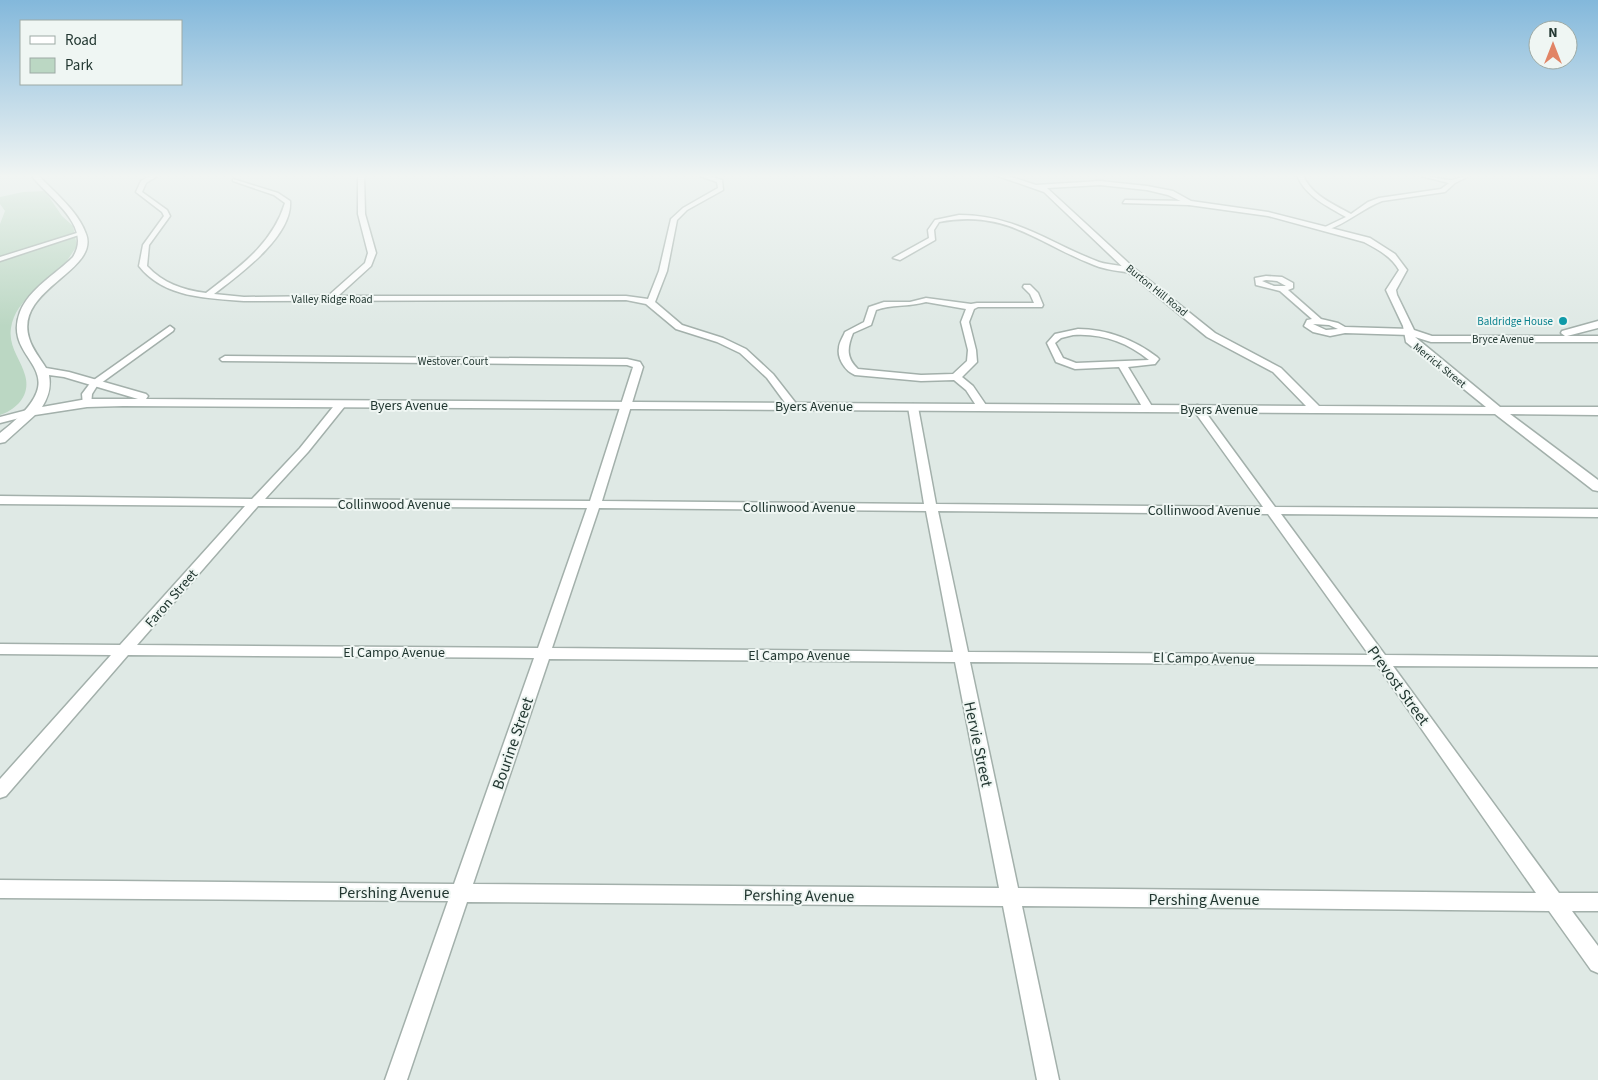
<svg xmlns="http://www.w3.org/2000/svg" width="1598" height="1080" viewBox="0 0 1598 1080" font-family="'Source Sans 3',sans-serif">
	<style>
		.green { fill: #bbd7c3 }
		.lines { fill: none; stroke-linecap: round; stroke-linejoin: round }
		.minor-casing { stroke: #a3b0ab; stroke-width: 3 }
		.tertiary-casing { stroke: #a3b0ab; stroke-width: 3 }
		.minor { fill: #fff; fill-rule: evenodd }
		.tertiary { fill: #fff; fill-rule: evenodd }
		.culture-dot { fill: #0f9aa8; stroke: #eff6f3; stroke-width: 2 }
		.labels { text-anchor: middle; stroke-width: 4; stroke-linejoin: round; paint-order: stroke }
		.far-street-label { font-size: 11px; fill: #223731; stroke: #eff6f3 }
		.far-culture-label { font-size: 11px; fill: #0d838f; stroke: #eff6f3; text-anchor: end }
		.street-label { font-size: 14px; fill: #223731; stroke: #eff6f3 }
		.near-street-label { font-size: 16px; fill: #223731; stroke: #eff6f3 }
	</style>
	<rect width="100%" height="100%" fill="#dfe9e5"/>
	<path class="green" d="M 45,191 L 62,216 L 73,226 L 77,246 C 73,251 70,257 66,262 C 48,284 16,297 11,328 C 8,346 21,360 25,375 C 31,395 17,409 0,415 L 0,224 L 5,211 L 0,204 L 0,197 L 23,192 Z"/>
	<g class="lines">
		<defs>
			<g id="minor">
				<path d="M 152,175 L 159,175 L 146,183 L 142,192 L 167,210 L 170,216 L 149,245 L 147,266 C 163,283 182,290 206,293 C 239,267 272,245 285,203 L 274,195 L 233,181 L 233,179 L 278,193 L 290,201 C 293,236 239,275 214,294 L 244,297 L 328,296 L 365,263 L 368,253 L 358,214 L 358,175 L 364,175 L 365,214 L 376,253 L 371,266 L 338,296 L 626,296 L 648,299 L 659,271 L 671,219 L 683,208 L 718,188 L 717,182 L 697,175 L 706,175 L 722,180 L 723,190 L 687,210 L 677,220 L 667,271 L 655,302 L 682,325 L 723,338 L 746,349 L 773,374 L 798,406 L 793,409 L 789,408 L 767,378 L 740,353 L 717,342 L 676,329 L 646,304 L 626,300 L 244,301 C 207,298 164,298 139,266 L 143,245 L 164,216 L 162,212 L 136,192 L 141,181 Z"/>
				<path d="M 1297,175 L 1303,175 C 1311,195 1333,204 1351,214 L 1368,202 L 1379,198 L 1441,189 L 1449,183 L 1417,175 C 1429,175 1440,180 1451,180 C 1457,180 1463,175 1471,175 L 1455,183 L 1445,192 L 1382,201 C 1363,208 1348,223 1327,230 L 1325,229 L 1325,227 L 1346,217 C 1327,206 1305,196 1297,175 Z"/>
				<path d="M 1125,200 L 1189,201 L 1192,203 L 1189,205 L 1123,203 Z"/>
				<path d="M 959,215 C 1016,215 1049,243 1099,262 C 1110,266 1126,264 1136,271 L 1132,273 C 1120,271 1106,270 1094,265 C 1037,243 1006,209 939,222 L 934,230 L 935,240 L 900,260 L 893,258 L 929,238 L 928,230 L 935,220 Z"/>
				<path d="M 80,232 L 85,233 L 0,261 L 0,257 Z"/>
				<path d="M 1266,276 L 1282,277 L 1293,283 L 1293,288 L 1288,290 L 1321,319 L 1338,323 L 1345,327 L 1410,329 L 1414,332 L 1410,335 L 1345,333 L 1330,336 L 1313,332 L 1304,326 L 1307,320 L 1312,319 L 1280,291 L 1256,285 L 1255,278 ZM 1266,280 L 1277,281 L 1286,286 L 1274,286 L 1262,281 ZM 1313,324 L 1329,325 L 1338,329 L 1326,330 Z"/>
				<path d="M 1024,285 L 1030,285 L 1038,293 L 1043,305 L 1042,307 L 978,307 L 974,309 L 969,322 L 976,350 L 977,362 L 962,377 L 973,386 L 988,408 L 987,410 L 979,410 L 966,390 L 954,380 L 921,381 L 855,375 C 845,371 837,358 839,348 C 839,343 843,337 845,332 L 864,322 L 869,307 L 884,302 L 910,302 L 926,298 L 971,304 L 977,303 L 1034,303 L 1030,294 L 1023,287 ZM 926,302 L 966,309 L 961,322 L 968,350 L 967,361 L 953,374 L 921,375 L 858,369 C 846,358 847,348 853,333 L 871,325 L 876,310 C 891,304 909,307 926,302 Z"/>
				<path d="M 170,326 L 174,329 L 173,331 L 97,386 L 92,394 L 91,405 L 83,405 L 82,394 L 91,382 Z"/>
				<path d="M 1078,329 C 1107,329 1135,340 1157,357 L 1159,359 L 1155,364 L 1128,367 L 1153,408 L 1152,410 L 1144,410 L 1119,367 L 1075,369 L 1056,362 L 1047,343 L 1055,334 ZM 1073,335 C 1101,333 1127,342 1149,360 L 1076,363 L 1063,358 L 1055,343 L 1061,338 Z"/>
				<path d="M 225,356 L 627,359 L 640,362 L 643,367 L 602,501 L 924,504 L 908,407 L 913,404 L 918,407 L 936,504 L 1263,507 L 1192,408 L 1197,405 L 1201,406 L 1275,507 L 1598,509 L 1598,517 L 1281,514 L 1385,655 L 1598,657 L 1598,667 L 1393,666 L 1559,893 L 1598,893 L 1598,911 L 1572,911 L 1598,946 L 1598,973 L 1591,970 L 1549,911 L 1022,906 L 1059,1080 L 1037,1080 L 1003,906 L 467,902 L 407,1080 L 385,1080 L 448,901 L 0,898 L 0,880 L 454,884 L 534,658 L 128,655 L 6,796 L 0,798 L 0,779 L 111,655 L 0,654 L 0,644 L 120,645 L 245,506 L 0,504 L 0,496 L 252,499 L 300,448 L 337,402 L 341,401 L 346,404 L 345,406 L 308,452 L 265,499 L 590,501 L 633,367 L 627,365 L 222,361 L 220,359 ZM 258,506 L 587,508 L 538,648 L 137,645 ZM 599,508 L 926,511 L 953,652 L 552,648 ZM 938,511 L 1268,514 L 1369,655 L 968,652 ZM 549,659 L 955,662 L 999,888 L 473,884 ZM 970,662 L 1377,665 L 1536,893 L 1018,888 Z"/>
				<path d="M 31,409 L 35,410 L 35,414 L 0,423 L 0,417 Z"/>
			</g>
			<path id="tertiary" d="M 31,175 L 38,175 C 54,192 78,211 86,234 C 100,271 14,289 29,338 C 32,349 40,358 46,368 L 69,372 L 146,394 L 148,396 L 146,399 L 1306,406 L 1273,372 L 1207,337 L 1129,273 L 1044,192 L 995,175 L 1005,175 L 1036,185 L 1100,181 L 1147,186 L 1173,191 L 1191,201 L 1268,212 L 1370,238 L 1395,254 L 1407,270 L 1396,290 L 1397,295 L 1414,330 L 1432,336 L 1565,336 L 1561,333 L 1562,331 L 1598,321 L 1598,328 L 1567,336 L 1598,336 L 1598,342 L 1431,342 L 1415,337 L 1500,407 L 1598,407 L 1598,415 L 1510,414 L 1598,480 L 1598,491 L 1593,490 L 1495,414 L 123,406 L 87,407 L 35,415 L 5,442 L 0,443 L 0,433 C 85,367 0,365 20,312 C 29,289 56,274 73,257 C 93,226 48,197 31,175 ZM 1100,185 L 1147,190 L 1168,195 L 1189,205 L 1268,216 L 1364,242 C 1377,249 1391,256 1399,270 L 1386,290 L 1403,326 L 1406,342 L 1486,407 L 1319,406 L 1281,368 L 1215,333 L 1135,269 L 1047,188 ZM 49,375 L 64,377 L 138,399 L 87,399 L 42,407 C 49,396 51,387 49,375 Z"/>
		</defs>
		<use href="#minor" class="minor-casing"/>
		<use href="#tertiary" class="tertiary-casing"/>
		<use href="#minor" class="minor"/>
		<use href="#tertiary" class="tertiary"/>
	</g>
	<linearGradient id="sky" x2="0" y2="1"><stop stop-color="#83b8db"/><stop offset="0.54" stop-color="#f1f5f3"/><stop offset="1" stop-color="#f1f5f3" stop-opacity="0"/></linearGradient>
	<rect width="1598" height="326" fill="url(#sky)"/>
	<circle class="culture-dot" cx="1563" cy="321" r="5"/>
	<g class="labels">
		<g class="far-street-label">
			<text transform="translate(1157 290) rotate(39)" y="4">Burton Hill Road</text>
			<text x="332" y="303">Valley Ridge Road</text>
			<text x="1503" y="343">Bryce Avenue</text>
			<text x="453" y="365">Westover Court</text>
			<text transform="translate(1440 365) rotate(39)" y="4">Merrick Street</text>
		</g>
		<g class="far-culture-label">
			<text x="1553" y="325">Baldridge House</text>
		</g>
		<g class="street-label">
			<text x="409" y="410">Byers Avenue</text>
			<text x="814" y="411">Byers Avenue</text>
			<text x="1219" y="414">Byers Avenue</text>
			<text x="394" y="509">Collinwood Avenue</text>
			<text x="799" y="512">Collinwood Avenue</text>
			<text x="1204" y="515">Collinwood Avenue</text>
			<text transform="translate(171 598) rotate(-49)" y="5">Faron Street</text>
			<text x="394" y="657">El Campo Avenue</text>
			<text x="799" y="660">El Campo Avenue</text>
			<text transform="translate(1204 658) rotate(1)" y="5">El Campo Avenue</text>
		</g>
		<g class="near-street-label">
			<text transform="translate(1399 685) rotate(54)" y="6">Prevost Street</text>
			<text transform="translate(512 743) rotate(-71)" y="6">Bourine Street</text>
			<text transform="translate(979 744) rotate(78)" y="6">Hervie Street</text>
			<text x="394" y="898">Pershing Avenue</text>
			<text transform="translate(799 895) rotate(1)" y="6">Pershing Avenue</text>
			<text x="1204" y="905">Pershing Avenue</text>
		</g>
	</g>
	<rect x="20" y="20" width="162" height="65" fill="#eff6f3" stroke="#9daaa5"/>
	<rect x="30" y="36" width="25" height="8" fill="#ffffff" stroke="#9daaa5"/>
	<text x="65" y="45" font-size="15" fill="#223731">Road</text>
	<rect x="30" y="58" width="25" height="15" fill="#bbd7c3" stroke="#9daaa5"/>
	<text x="65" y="70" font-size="15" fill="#223731">Park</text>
	<g transform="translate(1553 45)"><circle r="24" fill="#eff6f3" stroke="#9daaa5"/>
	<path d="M0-4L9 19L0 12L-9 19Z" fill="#e18465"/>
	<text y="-8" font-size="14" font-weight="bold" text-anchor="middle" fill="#223731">N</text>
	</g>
</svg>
